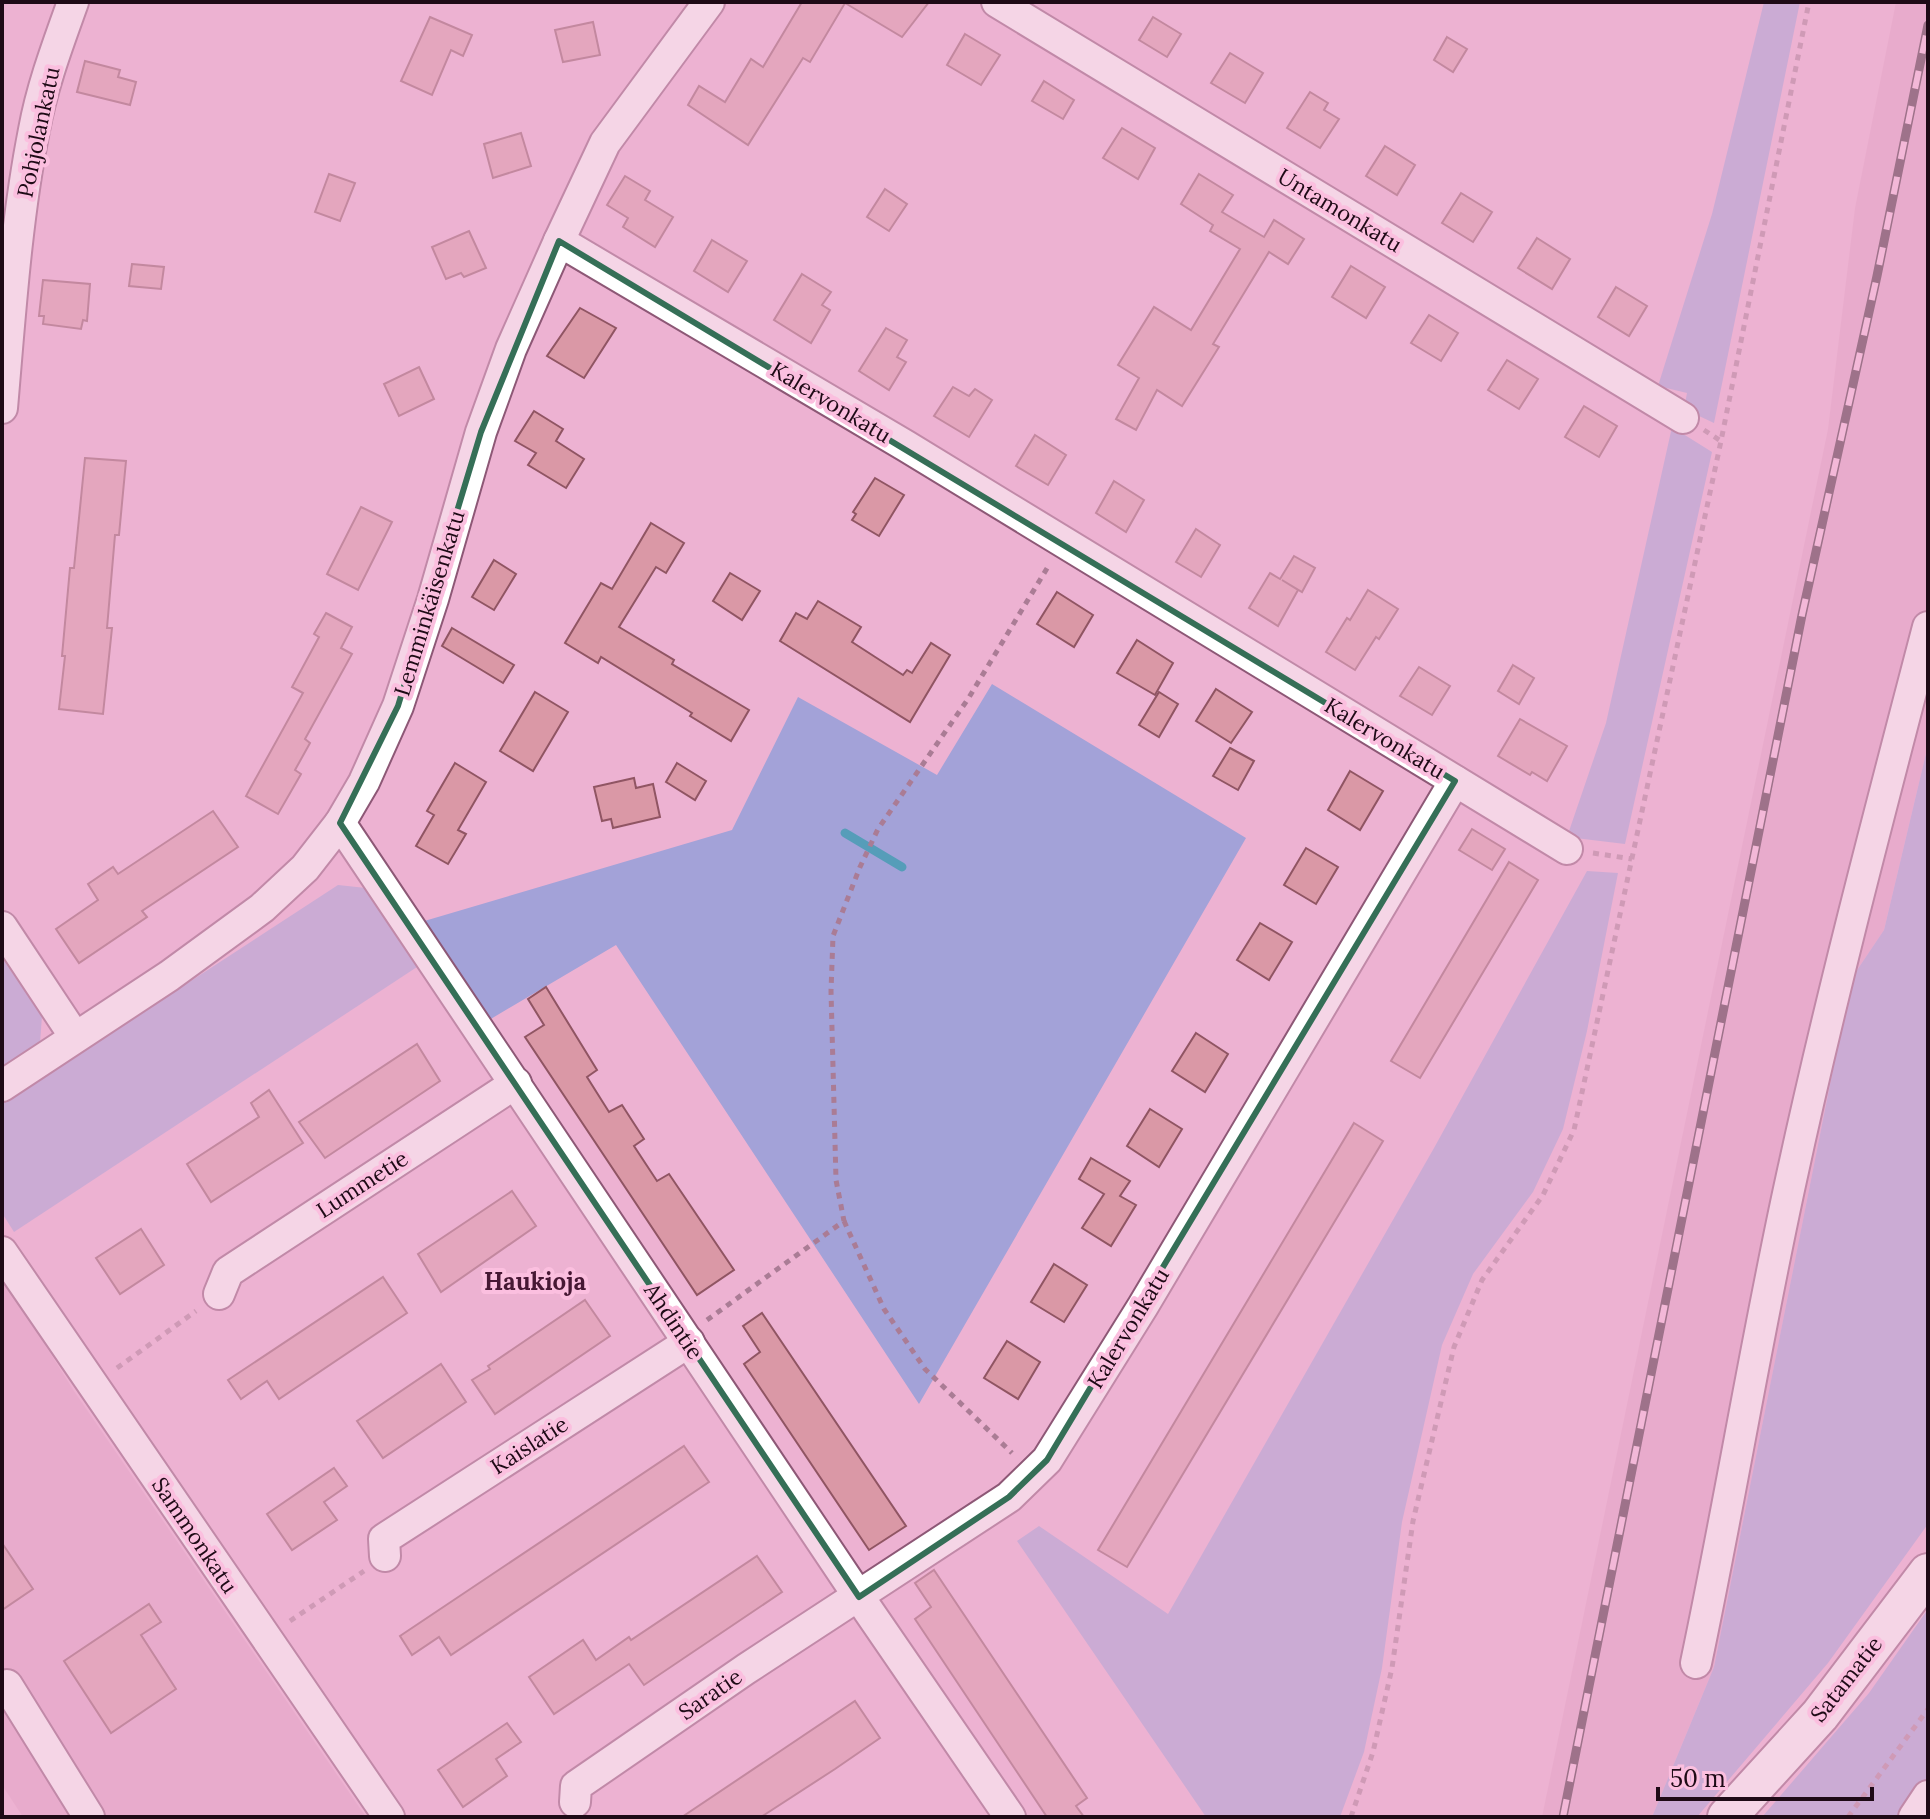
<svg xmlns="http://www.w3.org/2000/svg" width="1930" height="1819" viewBox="0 0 1930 1819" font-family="Lora,serif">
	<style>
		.built { fill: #e3a3c6 }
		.green { fill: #a3a2d8 }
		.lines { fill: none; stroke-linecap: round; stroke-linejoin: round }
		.stream { stroke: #569db9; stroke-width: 9 }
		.building { fill: #da98a6; stroke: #905563; stroke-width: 2 }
		.minor-casing { stroke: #8d5876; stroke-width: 34 }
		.major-casing { stroke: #8d5876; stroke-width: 42 }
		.path { stroke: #aa7c95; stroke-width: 5; stroke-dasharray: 6 6; stroke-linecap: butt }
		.minor { stroke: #fff; stroke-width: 30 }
		.major { stroke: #fff; stroke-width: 38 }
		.rail-casing { stroke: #3e2433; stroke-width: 9 }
		.rail { stroke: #fbbfdf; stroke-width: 6; stroke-dasharray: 18; stroke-linecap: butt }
		.marked { fill: none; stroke: #356f57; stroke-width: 6; stroke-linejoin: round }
		.labels { text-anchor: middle; stroke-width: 8; stroke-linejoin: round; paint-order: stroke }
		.street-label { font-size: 22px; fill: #1e0a16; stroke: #fbbfdf }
		.neighbourhood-label { font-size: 24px; font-weight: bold; fill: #461834; stroke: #fbbfdf }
	</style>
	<rect width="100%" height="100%" fill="#edb2d2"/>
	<g class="built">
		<path d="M 1896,2 L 1928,2 L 1928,745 L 1884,930 L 1851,979 L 1714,1667 L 1652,1817 L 1542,1817 L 1828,429 L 1855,208 Z"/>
		<path d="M 2,1276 L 74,1391 L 366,1817 L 23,1817 L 2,1785 Z"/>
	</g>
	<g class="green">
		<path d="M 1764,2 L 1800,2 L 1714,423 L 1684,409 L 1687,393 L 1658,386 L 1712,214 Z"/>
		<path d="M 1672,427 L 1712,452 L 1625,844 L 1567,837 L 1606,723 Z"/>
		<path d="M 992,684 L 1246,838 L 919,1404 L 616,945 L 489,1020 L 421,922 L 732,830 L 798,697 L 937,775 Z"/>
		<path d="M 1928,745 L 1928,1524 L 1828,1663 L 1697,1817 L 1652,1817 L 1714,1667 L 1851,979 L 1884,930 Z"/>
		<path d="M 1587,871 L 1618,873 L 1587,1031 L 1563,1129 L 1533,1192 L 1473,1274 L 1442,1345 L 1402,1522 L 1382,1668 L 1364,1752 L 1340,1817 L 1206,1817 L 1017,1541 L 1039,1526 L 1168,1614 L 1434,1148 Z"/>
		<path d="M 338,885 L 366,888 L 417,967 L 14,1232 L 2,1213 L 2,1104 Z"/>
		<path d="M 2,958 L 42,1016 L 40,1043 L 2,1069 Z"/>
		<path d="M 1928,1609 L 1928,1817 L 1762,1817 L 1869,1693 Z"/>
	</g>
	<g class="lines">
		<path class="stream" d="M 845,833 L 902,867"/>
	</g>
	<g class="building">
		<path d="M 802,2 L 929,2 L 902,37 L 845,3 L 810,62 L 803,58 L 748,145 L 688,105 L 699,86 L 725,102 L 751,59 L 763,67 Z"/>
		<path d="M 430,17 L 472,35 L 463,56 L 451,50 L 432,95 L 401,81 Z"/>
		<path d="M 1153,17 L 1181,34 L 1167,57 L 1139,40 Z"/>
		<path d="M 593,22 L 600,55 L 563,62 L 555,30 Z"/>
		<path d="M 965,34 L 1000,55 L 981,85 L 947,65 Z"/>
		<path d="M 1447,37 L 1467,49 L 1453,72 L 1434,60 Z"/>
		<path d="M 1230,53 L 1263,73 L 1245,103 L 1211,83 Z"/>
		<path d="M 85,61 L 120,70 L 118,77 L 136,82 L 130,105 L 77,92 Z"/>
		<path d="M 1044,81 L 1074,100 L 1063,119 L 1032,101 Z"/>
		<path d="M 1310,92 L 1328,103 L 1324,110 L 1339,119 L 1320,148 L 1287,128 Z"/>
		<path d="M 1122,128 L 1155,148 L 1138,179 L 1103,158 Z"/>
		<path d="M 521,133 L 531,166 L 493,178 L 484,144 Z"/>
		<path d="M 1385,146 L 1415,165 L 1397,195 L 1366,176 Z"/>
		<path d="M 329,174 L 355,183 L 340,221 L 315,212 Z"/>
		<path d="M 1199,174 L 1233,195 L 1222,212 L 1264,237 L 1274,220 L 1304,239 L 1288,264 L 1269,252 L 1213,344 L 1219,347 L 1182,406 L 1157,390 L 1136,430 L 1116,419 L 1139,378 L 1118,365 L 1154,307 L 1191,330 L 1240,249 L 1210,231 L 1213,225 L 1181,204 Z"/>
		<path d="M 625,176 L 650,191 L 645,200 L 673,217 L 655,247 L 623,227 L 628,218 L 607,205 Z"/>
		<path d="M 885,189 L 907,204 L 889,231 L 867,217 Z"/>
		<path d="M 1461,193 L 1492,212 L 1473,242 L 1442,223 Z"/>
		<path d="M 469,231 L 486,268 L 464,277 L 461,273 L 446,279 L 432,247 Z"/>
		<path d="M 1537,238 L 1570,259 L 1552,289 L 1518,268 Z"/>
		<path d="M 712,240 L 747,261 L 728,292 L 694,271 Z"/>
		<path d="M 132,264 L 164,267 L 161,289 L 129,286 Z"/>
		<path d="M 1351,266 L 1385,287 L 1366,318 L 1332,297 Z"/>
		<path d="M 802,274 L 831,292 L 822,305 L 830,310 L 811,343 L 774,320 Z"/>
		<path d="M 43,280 L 90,284 L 87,321 L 83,320 L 81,329 L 43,324 L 44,316 L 39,316 Z"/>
		<path d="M 1616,287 L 1647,306 L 1629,336 L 1598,317 Z"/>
		<path d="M 580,308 L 616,328 L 584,378 L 547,356 Z"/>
		<path d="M 1429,315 L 1458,333 L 1441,361 L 1411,343 Z"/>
		<path d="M 886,328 L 907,340 L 897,357 L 906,362 L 889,390 L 859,371 Z"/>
		<path d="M 1507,360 L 1538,379 L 1519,409 L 1488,390 Z"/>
		<path d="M 419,367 L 434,399 L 399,416 L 384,384 Z"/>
		<path d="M 953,387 L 969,396 L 975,389 L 992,400 L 969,437 L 934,416 Z"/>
		<path d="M 1584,406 L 1617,426 L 1599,457 L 1565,437 Z"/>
		<path d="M 534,411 L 563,429 L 556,441 L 584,459 L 566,488 L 528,465 L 536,453 L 515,441 Z"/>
		<path d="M 1035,435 L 1066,455 L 1048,485 L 1016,466 Z"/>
		<path d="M 85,458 L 126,461 L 119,535 L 115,535 L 107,628 L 112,628 L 103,714 L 59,709 L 65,656 L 62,656 L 70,568 L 74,568 Z"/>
		<path d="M 875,478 L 904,495 L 879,536 L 852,520 L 856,514 L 853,512 Z"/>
		<path d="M 1114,481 L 1144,500 L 1126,532 L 1096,513 Z"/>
		<path d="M 361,507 L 392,522 L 358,590 L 327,574 Z"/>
		<path d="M 651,523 L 684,543 L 666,573 L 656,567 L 619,627 L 674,660 L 672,664 L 749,710 L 731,741 L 690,716 L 692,713 L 601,657 L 598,663 L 565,643 L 601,583 L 612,589 Z"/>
		<path d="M 1196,529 L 1220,545 L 1201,577 L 1176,562 Z"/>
		<path d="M 1294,556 L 1315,568 L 1302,592 L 1282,580 L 1298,590 L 1278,626 L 1249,608 L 1270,573 L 1280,579 Z"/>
		<path d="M 494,560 L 516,574 L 494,610 L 472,597 Z"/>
		<path d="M 730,573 L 760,591 L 742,620 L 713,601 Z"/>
		<path d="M 1368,590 L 1398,609 L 1379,639 L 1376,637 L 1355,670 L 1326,652 L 1347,618 L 1350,620 Z"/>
		<path d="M 1057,592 L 1093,615 L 1074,647 L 1037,624 Z"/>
		<path d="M 818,601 L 861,627 L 852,642 L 903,675 L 907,670 L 912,673 L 931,643 L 950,655 L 910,722 L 780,641 L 796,613 L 807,619 Z"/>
		<path d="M 326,613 L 352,627 L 341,648 L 352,654 L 305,739 L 310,743 L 295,770 L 301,774 L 278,814 L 246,796 L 303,693 L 292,687 L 319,637 L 314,634 Z"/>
		<path d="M 452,628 L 514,665 L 503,683 L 442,646 Z"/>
		<path d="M 1137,640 L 1173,663 L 1155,695 L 1117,673 Z"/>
		<path d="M 1513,665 L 1534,678 L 1519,704 L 1498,691 Z"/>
		<path d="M 1419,667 L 1450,686 L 1432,715 L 1400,696 Z"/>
		<path d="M 1216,689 L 1252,712 L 1231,743 L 1196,721 Z"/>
		<path d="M 535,692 L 568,712 L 533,771 L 500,751 Z"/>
		<path d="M 1159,692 L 1178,704 L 1159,737 L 1139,725 Z"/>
		<path d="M 1520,719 L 1567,746 L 1547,781 L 1532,772 L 1530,775 L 1498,756 Z"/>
		<path d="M 1230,748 L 1254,761 L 1238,790 L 1213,776 Z"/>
		<path d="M 455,763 L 486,782 L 458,830 L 466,834 L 448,864 L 416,846 L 434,815 L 427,811 Z"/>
		<path d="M 677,763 L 706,781 L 695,800 L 666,782 Z"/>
		<path d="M 1350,771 L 1383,791 L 1360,830 L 1328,810 Z"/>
		<path d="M 634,778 L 636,788 L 653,784 L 660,817 L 613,828 L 611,819 L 602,821 L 594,787 Z"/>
		<path d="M 213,811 L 238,847 L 142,911 L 147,917 L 79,963 L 56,929 L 98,900 L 88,884 L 113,867 L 118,874 Z"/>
		<path d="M 1472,829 L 1505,849 L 1492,870 L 1459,850 Z"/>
		<path d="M 1306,848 L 1338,867 L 1316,904 L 1284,885 Z"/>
		<path d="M 1509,862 L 1538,880 L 1420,1078 L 1391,1061 Z"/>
		<path d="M 1260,923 L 1292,942 L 1269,980 L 1237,960 Z"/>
		<path d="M 546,987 L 597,1070 L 587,1077 L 609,1112 L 622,1105 L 644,1139 L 634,1146 L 657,1181 L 669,1174 L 734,1270 L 697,1295 L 525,1037 L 544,1025 L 528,999 Z"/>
		<path d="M 1196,1033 L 1228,1054 L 1205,1092 L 1172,1071 Z"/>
		<path d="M 417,1044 L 440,1081 L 325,1158 L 299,1122 Z"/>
		<path d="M 269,1090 L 303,1143 L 211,1202 L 187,1164 L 259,1117 L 251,1103 Z"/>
		<path d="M 1150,1109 L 1182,1129 L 1159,1167 L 1127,1146 Z"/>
		<path d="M 1354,1123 L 1383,1141 L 1127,1567 L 1098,1550 Z"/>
		<path d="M 1091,1158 L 1130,1181 L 1120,1196 L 1136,1205 L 1111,1246 L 1082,1228 L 1104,1194 L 1079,1179 Z"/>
		<path d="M 512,1191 L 536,1226 L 441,1292 L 418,1254 Z"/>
		<path d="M 141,1229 L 164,1265 L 120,1294 L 96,1258 Z"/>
		<path d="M 1054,1264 L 1087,1285 L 1064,1322 L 1031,1302 Z"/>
		<path d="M 383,1277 L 407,1313 L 279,1399 L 267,1381 L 241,1399 L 228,1380 Z"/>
		<path d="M 585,1300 L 610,1336 L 495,1414 L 472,1380 L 490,1369 L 488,1366 Z"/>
		<path d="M 762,1313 L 906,1526 L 869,1550 L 744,1364 L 760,1352 L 743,1326 Z"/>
		<path d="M 1007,1341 L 1040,1362 L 1018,1399 L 984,1378 Z"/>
		<path d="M 441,1364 L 466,1402 L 383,1458 L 357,1421 Z"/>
		<path d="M 684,1446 L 709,1482 L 451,1655 L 439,1637 L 412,1655 L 400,1636 Z"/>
		<path d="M 334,1468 L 347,1486 L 324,1502 L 337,1520 L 292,1550 L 267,1514 Z"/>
		<path d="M 2,1543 L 33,1589 L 2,1610 Z"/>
		<path d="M 757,1556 L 782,1592 L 644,1685 L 629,1664 L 554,1714 L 529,1677 L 583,1640 L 596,1660 L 629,1637 L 631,1640 Z"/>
		<path d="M 934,1570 L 1087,1798 L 1076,1806 L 1084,1817 L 1047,1817 L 915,1619 L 931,1607 L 915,1583 Z"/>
		<path d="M 149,1604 L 161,1622 L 141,1635 L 176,1689 L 111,1733 L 64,1661 Z"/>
		<path d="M 855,1701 L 880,1738 L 835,1769 L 761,1817 L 682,1817 Z"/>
		<path d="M 507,1723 L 521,1742 L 496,1759 L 507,1776 L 463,1807 L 438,1770 Z"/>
	</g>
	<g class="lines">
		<defs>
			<g id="minor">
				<path d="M 997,2 L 1683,418"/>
				<path d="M 559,241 L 906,446 L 1567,849"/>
				<path d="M 2,408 C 10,316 16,221 34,130 C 42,86 58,44 73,2"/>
				<path d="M 340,823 L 859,1597 L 1010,1817"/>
				<path d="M 2,927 L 75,1037"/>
				<path d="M 2,1086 L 169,976 L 262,908 L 305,868 L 340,823 L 364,782 L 398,706 L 433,599 L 481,432 L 511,349 L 559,241 L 605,143 L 709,2"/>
				<path d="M 2,1252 L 389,1817"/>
				<path d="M 219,1294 L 228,1272 L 516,1083"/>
				<path d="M 385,1556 L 384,1539 L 689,1342"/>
				<path d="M 1696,1663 C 1730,1502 1756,1340 1791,1180 C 1831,995 1880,811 1928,627"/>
				<path d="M 7,1685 L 89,1817"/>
				<path d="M 575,1802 L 576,1786 L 746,1669 L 1009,1497 L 1047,1460 L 1143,1306 L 1455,781"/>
				<path d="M 1914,1817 L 1928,1796"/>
			</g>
			<path id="major" d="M 1727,1817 L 1820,1715 L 1928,1573"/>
		</defs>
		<use href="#minor" class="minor-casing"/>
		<use href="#major" class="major-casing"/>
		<g class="path">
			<path d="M 1704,430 L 1721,441"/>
			<path d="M 1593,853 L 1632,859"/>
			<path d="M 844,1221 L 884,1309 L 925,1369 L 1012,1453"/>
			<path d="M 707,1320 L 844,1221 L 836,1180 L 831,991 L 833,936 L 860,867 L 878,829 L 968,699 L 1049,565"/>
			<path d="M 117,1368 L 196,1311"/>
			<path d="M 290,1621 L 364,1571"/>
			<path d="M 1351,1817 L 1373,1752 L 1392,1668 L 1413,1521 L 1454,1347 L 1482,1280 L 1543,1195 L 1574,1130 L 1721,441 L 1809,2"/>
			<path d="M 1848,1817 L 1928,1709"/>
		</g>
		<use href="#minor" class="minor"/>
		<use href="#major" class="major"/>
		<defs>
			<path id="rail" d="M 1563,1817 L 1802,615 L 1877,276 L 1928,25"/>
		</defs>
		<use href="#rail" class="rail-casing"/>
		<use href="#rail" class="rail"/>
	</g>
	<path d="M0 0H1930V1819H0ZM 559,241 L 1455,781 L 1047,1460 L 1009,1497 L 859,1597 L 340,823 L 398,706 L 481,432 Z" fill="#edb2d2" fill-opacity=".55" fill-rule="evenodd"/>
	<path class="marked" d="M 559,241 L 1455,781 L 1047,1460 L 1009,1497 L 859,1597 L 340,823 L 398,706 L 481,432 Z"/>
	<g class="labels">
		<g class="street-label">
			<text transform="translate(38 132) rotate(-78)" y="8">Pohjolankatu</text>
			<text transform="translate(1340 210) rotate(31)" y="8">Untamonkatu</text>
			<text transform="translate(831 402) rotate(31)" y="8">Kalervonkatu</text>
			<text transform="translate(429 603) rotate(-73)" y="8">Lemminkäisenkatu</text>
			<text transform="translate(1385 738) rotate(31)" y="8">Kalervonkatu</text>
			<text transform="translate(362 1184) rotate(-33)" y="8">Lummetie</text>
			<text transform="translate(674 1321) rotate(56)" y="8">Ahdintie</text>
			<text transform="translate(1128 1328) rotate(-59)" y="8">Kalervonkatu</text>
			<text transform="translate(529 1445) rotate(-33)" y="8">Kaislatie</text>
			<text transform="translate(195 1535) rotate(56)" y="8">Sammonkatu</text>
			<text transform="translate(1846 1679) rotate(-52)" y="8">Satamatie</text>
			<text transform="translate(710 1694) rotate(-35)" y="8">Saratie</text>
		</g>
		<g class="neighbourhood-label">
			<text x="535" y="1290">Haukioja</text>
		</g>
	</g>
	<rect width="1930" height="1819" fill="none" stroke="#1e0a16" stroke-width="8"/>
	<path d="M1658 1787v12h214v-12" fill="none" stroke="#1e0a16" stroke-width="4"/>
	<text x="1670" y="1787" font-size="24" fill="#1e0a16" stroke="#fbbfdf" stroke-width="6" paint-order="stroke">50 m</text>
</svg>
